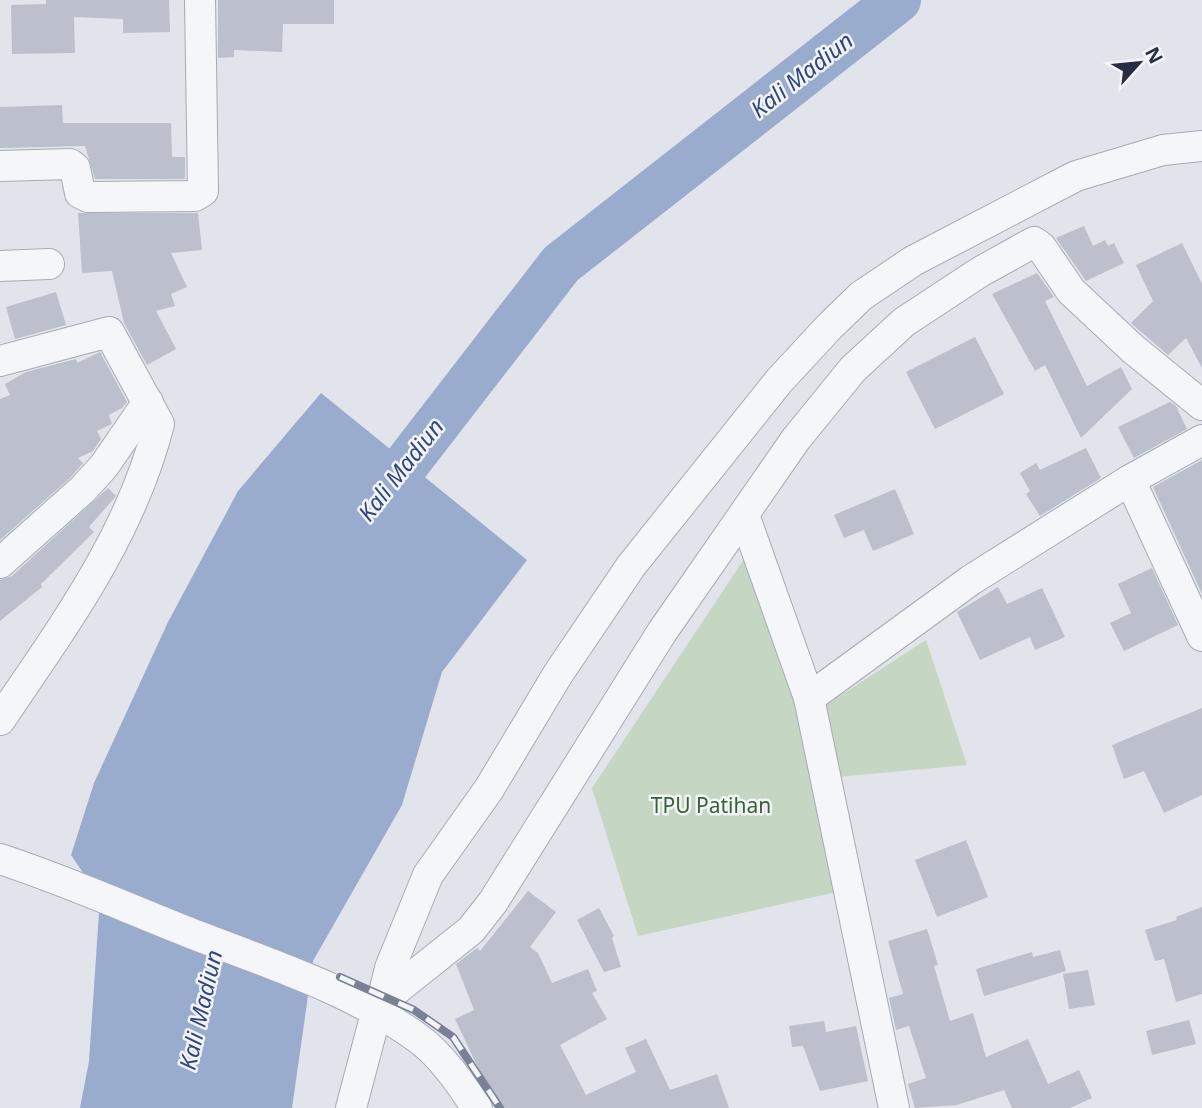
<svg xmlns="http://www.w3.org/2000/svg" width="1202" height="1108" viewBox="0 0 1202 1108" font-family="'Noto Sans',sans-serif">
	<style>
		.green { fill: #c5d6c2 }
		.water { fill: #9aacce }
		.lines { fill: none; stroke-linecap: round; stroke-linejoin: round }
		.river { stroke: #9aacce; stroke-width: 46 }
		.building { fill: #bcbfcc }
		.minor-casing { stroke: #a6aab7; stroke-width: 32 }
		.minor { stroke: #f5f6f9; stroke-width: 30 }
		.rail-casing { stroke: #7a8197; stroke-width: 8 }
		.rail { stroke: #f2f4f8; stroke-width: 5; stroke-dasharray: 16; stroke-linecap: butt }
		.labels { text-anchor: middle; stroke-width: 5; stroke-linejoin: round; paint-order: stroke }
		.park-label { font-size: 21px; fill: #376234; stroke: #f2f4f8 }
		.water-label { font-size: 23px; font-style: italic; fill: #2f477d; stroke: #f2f4f8 }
	</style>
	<rect width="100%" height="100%" fill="#e2e4ec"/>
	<g class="green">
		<path d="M 750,550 L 793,659 L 837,892 L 638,936 L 592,788 Z"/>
		<path d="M 926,640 L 967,765 L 837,777 L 824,706 Z"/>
	</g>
	<path class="water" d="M 321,393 L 527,560 L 442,672 L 402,805 L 313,961 L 292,1108 L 80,1108 L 89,1061 L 100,898 L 71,855 L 94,783 L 168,622 L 238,491 Z"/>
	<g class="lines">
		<path class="river" d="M 370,511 L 561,264 L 898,0"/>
	</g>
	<g class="building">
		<path d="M 46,0 L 169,0 L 170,32 L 123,33 L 123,19 L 74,17 L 75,53 L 12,54 L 11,5 L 46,4 Z"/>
		<path d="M 218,0 L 334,0 L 334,24 L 283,24 L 282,52 L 234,50 L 234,57 L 218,58 Z"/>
		<path d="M 62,105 L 63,123 L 171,123 L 172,157 L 185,157 L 185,179 L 95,179 L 85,146 L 0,148 L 0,107 Z"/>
		<path d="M 78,213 L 198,213 L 202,250 L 171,253 L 187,287 L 171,294 L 175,306 L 156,311 L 176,349 L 147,365 L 124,323 L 112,271 L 82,273 Z"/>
		<path d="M 1084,226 L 1093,246 L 1105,240 L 1108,246 L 1114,243 L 1124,263 L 1086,281 L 1056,238 Z"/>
		<path d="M 1182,243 L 1202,284 L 1202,368 L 1186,338 L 1168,355 L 1131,323 L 1153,301 L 1136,265 Z"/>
		<path d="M 1037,273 L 1054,297 L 1045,301 L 1087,386 L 1121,367 L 1132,389 L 1081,438 L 1045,365 L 1035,371 L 992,294 Z"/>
		<path d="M 56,292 L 66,325 L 15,339 L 6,307 Z"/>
		<path d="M 975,337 L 1004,394 L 935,429 L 906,372 Z"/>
		<path d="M 100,352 L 127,402 L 122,408 L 109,415 L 112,424 L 97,431 L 101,439 L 93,451 L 78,458 L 83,463 L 70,478 L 0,540 L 0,399 L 10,395 L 5,384 L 26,372 L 76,359 L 77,363 Z"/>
		<path d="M 1170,402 L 1176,406 L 1187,429 L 1134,458 L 1118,427 Z"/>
		<path d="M 1086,448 L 1101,478 L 1040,516 L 1026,494 L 1030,491 L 1020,473 L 1036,463 L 1040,470 Z"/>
		<path d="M 1202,460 L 1202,594 L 1153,487 Z"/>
		<path d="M 108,488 L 116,496 L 89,527 L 94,532 L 41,584 L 42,587 L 0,621 L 0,580 L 12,576 Z"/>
		<path d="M 895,489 L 914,534 L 873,551 L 864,530 L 844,538 L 834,515 Z"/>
		<path d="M 1152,568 L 1178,625 L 1124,651 L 1110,623 L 1131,613 L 1118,584 Z"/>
		<path d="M 998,587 L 1007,604 L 1042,588 L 1065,637 L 1035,650 L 1030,637 L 980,660 L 957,612 Z"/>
		<path d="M 1202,708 L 1202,795 L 1164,813 L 1144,771 L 1124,779 L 1112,745 Z"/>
		<path d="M 966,840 L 988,897 L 937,917 L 915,860 Z"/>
		<path d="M 528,891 L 556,912 L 530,947 L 538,953 L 552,983 L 588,969 L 597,991 L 592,993 L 607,1019 L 560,1045 L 586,1095 L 636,1072 L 625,1048 L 646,1039 L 670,1090 L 717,1074 L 729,1108 L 497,1108 L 455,1019 L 474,1010 L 456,964 L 477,948 L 480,951 Z"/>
		<path d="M 1202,907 L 1202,994 L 1176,1002 L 1164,959 L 1155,961 L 1145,930 L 1177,920 L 1176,917 Z"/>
		<path d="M 599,908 L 614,936 L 612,938 L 621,967 L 604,972 L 577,920 Z"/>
		<path d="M 927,929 L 938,965 L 934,966 L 950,1021 L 973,1013 L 986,1057 L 1028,1039 L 1048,1084 L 1079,1070 L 1092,1098 L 1070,1108 L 1012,1108 L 1004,1090 L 957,1105 L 915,1108 L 908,1084 L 926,1078 L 909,1026 L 896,1030 L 889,998 L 903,994 L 888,941 Z"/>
		<path d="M 1060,950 L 1066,971 L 984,996 L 976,969 L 1032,952 L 1033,957 Z"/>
		<path d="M 1088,970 L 1095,1005 L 1069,1009 L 1063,974 Z"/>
		<path d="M 1189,1020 L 1196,1044 L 1152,1055 L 1146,1031 Z"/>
		<path d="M 824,1021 L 826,1032 L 856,1026 L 868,1081 L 820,1091 L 803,1046 L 792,1047 L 789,1026 Z"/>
	</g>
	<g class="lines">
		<defs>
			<g id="minor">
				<path d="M 0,166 L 70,164 L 75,168 L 80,193 L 88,197 L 195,196 L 203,191 L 200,0"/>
				<path d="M 0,266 L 49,264"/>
				<path d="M 0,361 L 109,332 L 159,424 C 130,537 64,625 0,720"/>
				<path d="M 1130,480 L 1202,636"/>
				<path d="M 744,515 L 809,698 L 894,1108"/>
				<path d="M 0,563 L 82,490 L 104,466 L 148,402"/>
				<path d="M 809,698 L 971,580 L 1130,480 L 1202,440"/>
				<path d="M 0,859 C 67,881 132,910 198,936 C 273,965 354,991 419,1039 C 443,1057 460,1083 477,1108"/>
				<path d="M 382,1001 L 390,968 L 428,875 L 489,789 L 558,674 L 631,566 L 779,381 L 829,327 L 861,296 L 913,261 L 1076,176 L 1163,150 L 1202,146"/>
				<path d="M 351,1108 L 377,1010 L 382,1001 L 471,930 L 493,902 L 662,632 L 796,439 L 853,369 L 904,322 L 980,272 L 1034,242 L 1041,247 L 1071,291 L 1133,349 L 1202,405"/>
			</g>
		</defs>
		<use href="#minor" class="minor-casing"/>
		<use href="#minor" class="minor"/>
		<defs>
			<path id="rail" d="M 340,977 L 414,1010 L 453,1037 L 500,1108"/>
		</defs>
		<use href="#rail" class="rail-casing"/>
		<use href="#rail" class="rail"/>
	</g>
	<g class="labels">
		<g class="park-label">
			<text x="711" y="813">TPU Patihan</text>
		</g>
		<g class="water-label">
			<text transform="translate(802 75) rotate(-38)" y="8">Kali Madiun</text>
			<text transform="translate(401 470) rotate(-52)" y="8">Kali Madiun</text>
			<text transform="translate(201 1010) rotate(-77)" y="8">Kali Madiun</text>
		</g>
	</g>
	<g transform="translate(1139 63) rotate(63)" stroke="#f2f4f8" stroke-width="5" paint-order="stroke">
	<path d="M0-5L12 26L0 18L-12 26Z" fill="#282f45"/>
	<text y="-10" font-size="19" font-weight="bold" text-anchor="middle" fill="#282f45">N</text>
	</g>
</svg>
